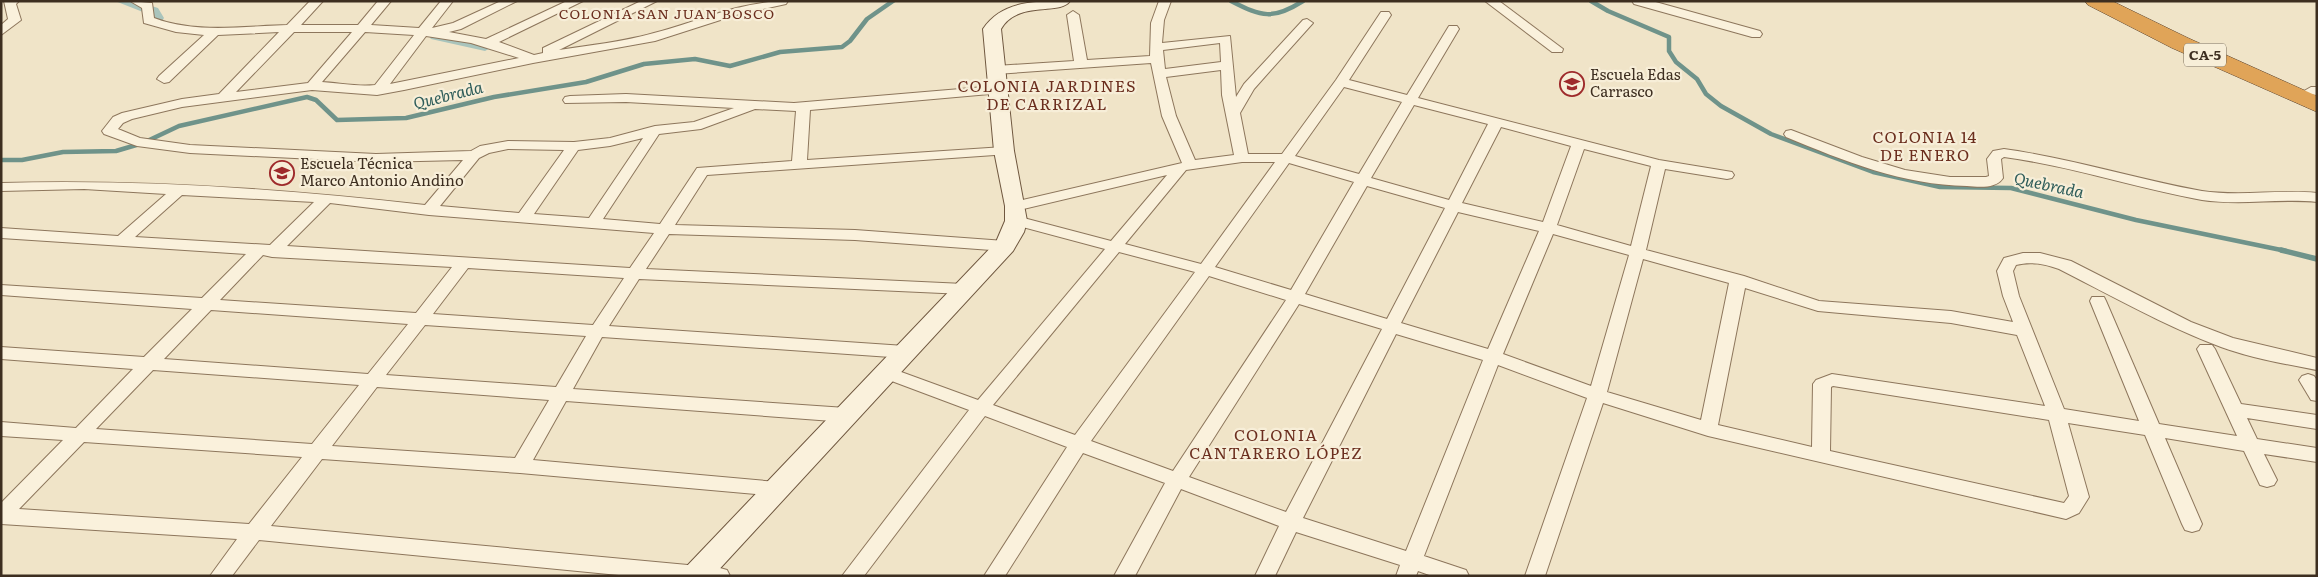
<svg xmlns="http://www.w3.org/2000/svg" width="2318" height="577" viewBox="0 0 2318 577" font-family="Literata,serif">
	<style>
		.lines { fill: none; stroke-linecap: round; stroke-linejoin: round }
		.stream-far1 { stroke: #6f938a; stroke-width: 4.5 }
		.stream { stroke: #6f938a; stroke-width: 5.5 }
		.canal { fill: #a9c4bc; fill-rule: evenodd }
		.street-casing { stroke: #8d765c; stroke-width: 2 }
		.secondary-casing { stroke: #6f573f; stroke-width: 2 }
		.highway-casing { stroke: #5b4430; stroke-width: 1 }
		.street { fill: #faf1dc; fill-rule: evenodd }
		.secondary { fill: #faf1dc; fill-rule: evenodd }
		.highway { fill: #e0a458; fill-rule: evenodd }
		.labels { text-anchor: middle; stroke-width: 4.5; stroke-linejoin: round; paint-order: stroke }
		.far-neighbourhood-label { font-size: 14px; letter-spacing: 1px; fill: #6b2e1e; stroke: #f7eed8 }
		.shield { fill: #f7eed8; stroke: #756857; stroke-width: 1 }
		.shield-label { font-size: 14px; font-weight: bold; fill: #3d2e20 }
		.poi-label { font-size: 15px; fill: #3d2e20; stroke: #f7eed8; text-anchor: start }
		.neighbourhood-label { font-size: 16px; letter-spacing: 1px; fill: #6b2e1e; stroke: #f7eed8 }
		.water-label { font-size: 16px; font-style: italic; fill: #2f5d5a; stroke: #f7eed8 }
	</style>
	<rect width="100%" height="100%" fill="#f0e4c8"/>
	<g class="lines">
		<g class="stream-far1">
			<path d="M 1231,1 C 1262,17 1273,20 1303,1"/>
			<path d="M 1591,1 L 1608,11 L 1669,37 L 1669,51 L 1676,62 L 1697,79 L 1706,94 L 1721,106 L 1771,134 L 1873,172 L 1940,187 L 2011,188 L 2136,220 L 2286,251"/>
			<path d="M 1,160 L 22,160 L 63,152 L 116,151 L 143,143 L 179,126 L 307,97 L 316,100 L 337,120 L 406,118 L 494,97 L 586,82 L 644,64 L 695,59 L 730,66 L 780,52 L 842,47 L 850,41 L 867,19 L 893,1"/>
		</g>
		<path class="stream" d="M 2281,250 L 2317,259"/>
		<g class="canal">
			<path d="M 115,1 L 135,1 L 158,8 L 164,18 L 162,21 L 152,21 L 148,14 Z"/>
			<path d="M 436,32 L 490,44 L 492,47 L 485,51 L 431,39 L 429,36 L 431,33 Z"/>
		</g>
		<defs>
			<g id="street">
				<path d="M 4,1 L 19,1 L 16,4 L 21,20 L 1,35 L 1,25 L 8,19 Z"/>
				<path d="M 130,1 L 152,3 L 154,18 C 196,34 243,26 287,25 L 310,1 L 323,1 L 301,25 L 358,25 L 378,1 L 391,1 L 371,25 L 419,28 L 441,1 L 453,1 L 432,28 L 453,23 L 501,1 L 517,1 L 461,29 L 449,32 L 486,39 L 567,1 L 583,1 L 499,42 L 534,55 L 543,53 L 543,48 L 641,1 L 657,1 L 559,50 C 591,45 623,42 654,33 C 699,21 741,1 788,1 L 786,4 L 736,15 L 655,41 L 533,63 L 404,90 L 377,95 L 312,90 L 182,107 L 132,119 L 123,123 L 118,129 L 140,138 L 190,145 L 376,154 L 471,151 L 480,146 L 508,141 L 574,142 L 610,138 L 655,126 L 694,122 L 734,108 L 626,102 L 565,103 L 563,100 L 565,97 L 570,96 L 626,94 L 794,103 L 996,86 L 1001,87 L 1003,90 L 1001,93 L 810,110 L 807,160 L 1004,147 L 1009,148 L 1011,151 L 1009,154 L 707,175 L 675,225 L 855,230 L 1005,241 L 1013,246 L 1005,251 L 855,240 L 669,234 L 646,269 L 964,284 L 970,285 L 972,289 L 970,293 L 964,294 L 639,279 L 609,326 L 905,346 L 911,348 L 914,352 L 911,356 L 905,358 L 602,337 L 573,389 L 846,408 L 852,410 L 855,415 L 852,420 L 846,422 L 566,401 L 533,460 L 777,482 L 784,484 L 787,489 L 784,494 L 777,496 L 520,473 L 322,459 L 271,526 L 720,568 L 727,570 L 730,576 L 629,576 L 259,540 L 232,576 L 210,576 L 237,539 L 1,524 L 1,503 L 63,440 L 1,436 L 1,422 L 76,428 L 133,369 L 1,359 L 1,347 L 144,357 L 192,309 L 1,295 L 1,285 L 202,298 L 246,254 L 1,238 L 1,228 L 118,236 L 166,194 L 84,189 L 1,191 L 1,183 C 143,179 285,189 425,205 L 463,160 L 376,162 L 190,153 L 137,146 L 104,134 L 102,131 L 113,117 L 122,113 L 182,99 L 219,94 L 279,32 L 218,35 L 169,82 L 164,83 L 157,79 L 159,76 L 204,35 L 176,32 L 144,23 L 142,8 ZM 294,32 L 352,32 L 308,83 L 236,92 ZM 365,32 L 414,35 L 375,85 C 357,87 340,83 322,82 ZM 426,36 L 471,43 L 519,58 L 390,84 ZM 755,109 L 796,111 L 792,161 L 697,168 L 660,224 L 603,219 L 659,134 L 701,129 ZM 643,138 L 589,218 L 534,214 L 578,150 L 610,146 ZM 508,149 L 564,150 L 519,213 L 440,206 L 479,158 L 489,153 ZM 182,195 L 314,202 L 270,245 L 135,237 ZM 330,203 L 429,215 L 654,233 L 630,268 L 287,246 ZM 263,255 L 272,257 L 452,267 L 416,313 L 220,300 ZM 468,268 L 624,278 L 593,325 L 433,314 ZM 211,310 L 408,324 L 368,374 L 164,359 ZM 425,325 L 586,336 L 556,387 L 386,375 ZM 153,370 L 359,385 L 312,444 L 96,429 ZM 377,387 L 549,400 L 515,458 L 332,446 ZM 84,442 L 302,457 L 249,524 L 19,509 Z"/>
				<path d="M 1159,1 L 1171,1 L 1164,20 L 1162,43 L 1230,36 L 1236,97 L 1244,84 L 1303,20 L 1307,19 L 1313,23 L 1254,89 L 1240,113 L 1248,154 L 1282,154 L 1336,80 L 1381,12 L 1389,12 L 1391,15 L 1349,80 L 1407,95 L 1449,26 L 1457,26 L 1459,29 L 1418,98 L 1659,160 L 1732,172 L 1734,175 L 1732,178 L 1727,179 L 1665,169 L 1646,250 L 1744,276 L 1819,301 L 1951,311 L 2013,322 L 2003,296 L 1997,271 L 2004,258 L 2023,253 L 2040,253 L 2071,261 L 2191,322 L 2233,338 L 2317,358 L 2317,370 C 2285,364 2251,358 2221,347 C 2165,326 2112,296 2059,269 C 2044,264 2031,261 2016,265 L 2013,271 L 2019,296 L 2064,409 L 2139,421 L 2090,301 L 2092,297 L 2104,297 L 2106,301 L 2159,424 L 2237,436 L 2197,349 L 2200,345 L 2212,345 L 2215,349 L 2241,404 L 2317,415 L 2317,429 L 2247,418 L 2257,439 L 2317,448 L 2317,462 L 2264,454 L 2277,480 L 2274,485 L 2267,487 L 2260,485 L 2244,451 L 2165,438 L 2202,524 L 2199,530 L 2192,532 L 2185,530 L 2182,524 L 2145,435 L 2068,423 L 2089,497 L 2079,513 L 2066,519 L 1708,436 L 1603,403 L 1545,576 L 1525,576 L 1587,398 L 1498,365 L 1424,556 L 1466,570 L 1469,576 L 1432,576 L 1418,571 L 1416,576 L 1396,576 L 1400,565 L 1296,532 L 1275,576 L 1255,576 L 1279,526 L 1181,489 L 1135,576 L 1114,576 L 1165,483 L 1083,453 L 1005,576 L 984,576 L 1067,447 L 985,416 L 864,576 L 842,576 L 969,410 L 881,377 L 878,373 L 881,369 L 887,367 L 893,369 L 978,400 L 1105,249 L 1011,224 L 1008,221 L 1011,218 L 1016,216 L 1111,241 L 1167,175 L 1015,211 L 1010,209 L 1007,206 L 1010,203 L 1182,163 L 1162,116 L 1151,63 L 996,74 L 989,70 L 996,66 L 1074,61 L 1067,15 L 1073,11 L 1079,15 L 1087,60 L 1150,56 L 1151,23 ZM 1220,43 L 1221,62 L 1165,69 L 1163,50 ZM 1221,70 L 1222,95 L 1234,155 L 1195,160 L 1176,116 L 1166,77 ZM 1344,87 L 1402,102 L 1359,174 L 1295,156 ZM 1414,105 L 1488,124 L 1449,200 L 1371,178 ZM 1501,127 L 1571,146 L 1543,222 L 1462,203 ZM 1584,149 L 1651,166 L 1631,246 L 1557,225 ZM 1242,162 L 1275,162 L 1201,264 L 1125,244 L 1186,170 ZM 1289,163 L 1354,182 L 1291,290 L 1215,267 ZM 1367,186 L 1445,208 L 1387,319 L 1305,294 ZM 1458,212 L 1539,231 L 1488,349 L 1401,323 ZM 1553,234 L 1629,255 L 1591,386 L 1503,354 ZM 1119,252 L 1195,272 L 1075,435 L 993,405 ZM 1643,259 L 1729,283 L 1701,420 L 1607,392 ZM 1209,276 L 1286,300 L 1173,471 L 1091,441 ZM 1745,288 L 1818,311 L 1951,323 L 2017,335 L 2045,406 L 1832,374 L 1816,380 L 1813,384 L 1812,447 L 1718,425 ZM 1299,304 L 1382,329 L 1286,512 L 1189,477 ZM 1396,334 L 1483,360 L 1406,551 L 1303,518 ZM 1833,386 L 2049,420 L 2069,496 L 2064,503 L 1830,451 L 1831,387 Z"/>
				<path d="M 1485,1 L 1499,1 L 1563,49 L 1562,52 L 1552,52 Z"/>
				<path d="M 1632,1 L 1652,1 L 1760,31 L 1762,34 L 1760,37 L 1752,37 L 1634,4 Z"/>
				<path d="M 2311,87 L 2317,87 L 2317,95 L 2306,94 L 2304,91 Z"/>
				<path d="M 1791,130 L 1862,157 L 1905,170 L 1950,177 L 1986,177 L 1989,176 L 1987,159 L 1993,151 L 2004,149 C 2071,158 2135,179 2202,191 C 2240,197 2279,189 2317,193 L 2317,202 C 2279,198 2240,206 2202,200 C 2135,188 2071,166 2004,157 L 2001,159 L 2003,178 C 1996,189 1979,187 1967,186 C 1903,185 1844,161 1786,137 L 1784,134 L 1786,131 Z"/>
				<path d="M 2308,374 L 2314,376 L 2317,380 L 2317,401 L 2311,400 L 2299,380 L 2302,376 Z"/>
			</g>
			<path id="secondary" d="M 1070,1 C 1060,16 1017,0 1001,29 L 1014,151 L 1027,221 L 1024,232 L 1013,251 L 713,576 L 681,576 L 685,568 L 996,242 L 1005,221 L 1005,206 L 994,151 L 983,29 C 1002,0 1037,1 1070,1 Z"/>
			<path id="highway" d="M 2085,1 L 2112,1 L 2188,38 L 2317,96 L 2317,112 L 2172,48 L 2088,5 Z"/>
		</defs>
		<use href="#street" class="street-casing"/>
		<use href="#secondary" class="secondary-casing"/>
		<use href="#highway" class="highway-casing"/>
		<use href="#street" class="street"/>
		<use href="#secondary" class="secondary"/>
		<use href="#highway" class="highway"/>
	</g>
	<defs>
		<symbol id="school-ring" viewBox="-11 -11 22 22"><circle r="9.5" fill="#f7eed8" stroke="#9e2a2b" stroke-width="1.5"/><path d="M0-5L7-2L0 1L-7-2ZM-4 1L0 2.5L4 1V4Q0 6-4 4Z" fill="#9e2a2b"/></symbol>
	</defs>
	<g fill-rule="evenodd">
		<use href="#school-ring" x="1558" y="70" width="28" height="28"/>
		<use href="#school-ring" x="268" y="159" width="28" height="28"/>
	</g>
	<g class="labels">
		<g class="far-neighbourhood-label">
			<text x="667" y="19">COLONIA SAN JUAN BOSCO</text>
		</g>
		<rect class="shield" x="2184" y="43.5" width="42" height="23" rx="4"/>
		<g class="shield-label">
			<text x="2205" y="60">CA-5</text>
		</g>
		<g class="poi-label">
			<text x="1590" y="80">Escuela Edas<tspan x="1590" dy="17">Carrasco</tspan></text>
			<text x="300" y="169">Escuela Técnica<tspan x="300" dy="17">Marco Antonio Andino</tspan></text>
		</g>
		<g class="neighbourhood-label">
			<text x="1047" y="92">COLONIA JARDINES<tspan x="1047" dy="18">DE CARRIZAL</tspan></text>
			<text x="1925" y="143">COLONIA 14<tspan x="1925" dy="18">DE ENERO</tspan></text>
			<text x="1276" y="441">COLONIA<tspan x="1276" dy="18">CANTARERO LÓPEZ</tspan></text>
		</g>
		<g class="water-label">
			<text transform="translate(448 95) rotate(-14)" y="6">Quebrada</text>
			<text transform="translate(2049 185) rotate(12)" y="6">Quebrada</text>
		</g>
	</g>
	<rect width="2318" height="577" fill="none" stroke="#3d2e20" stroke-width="5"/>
</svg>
